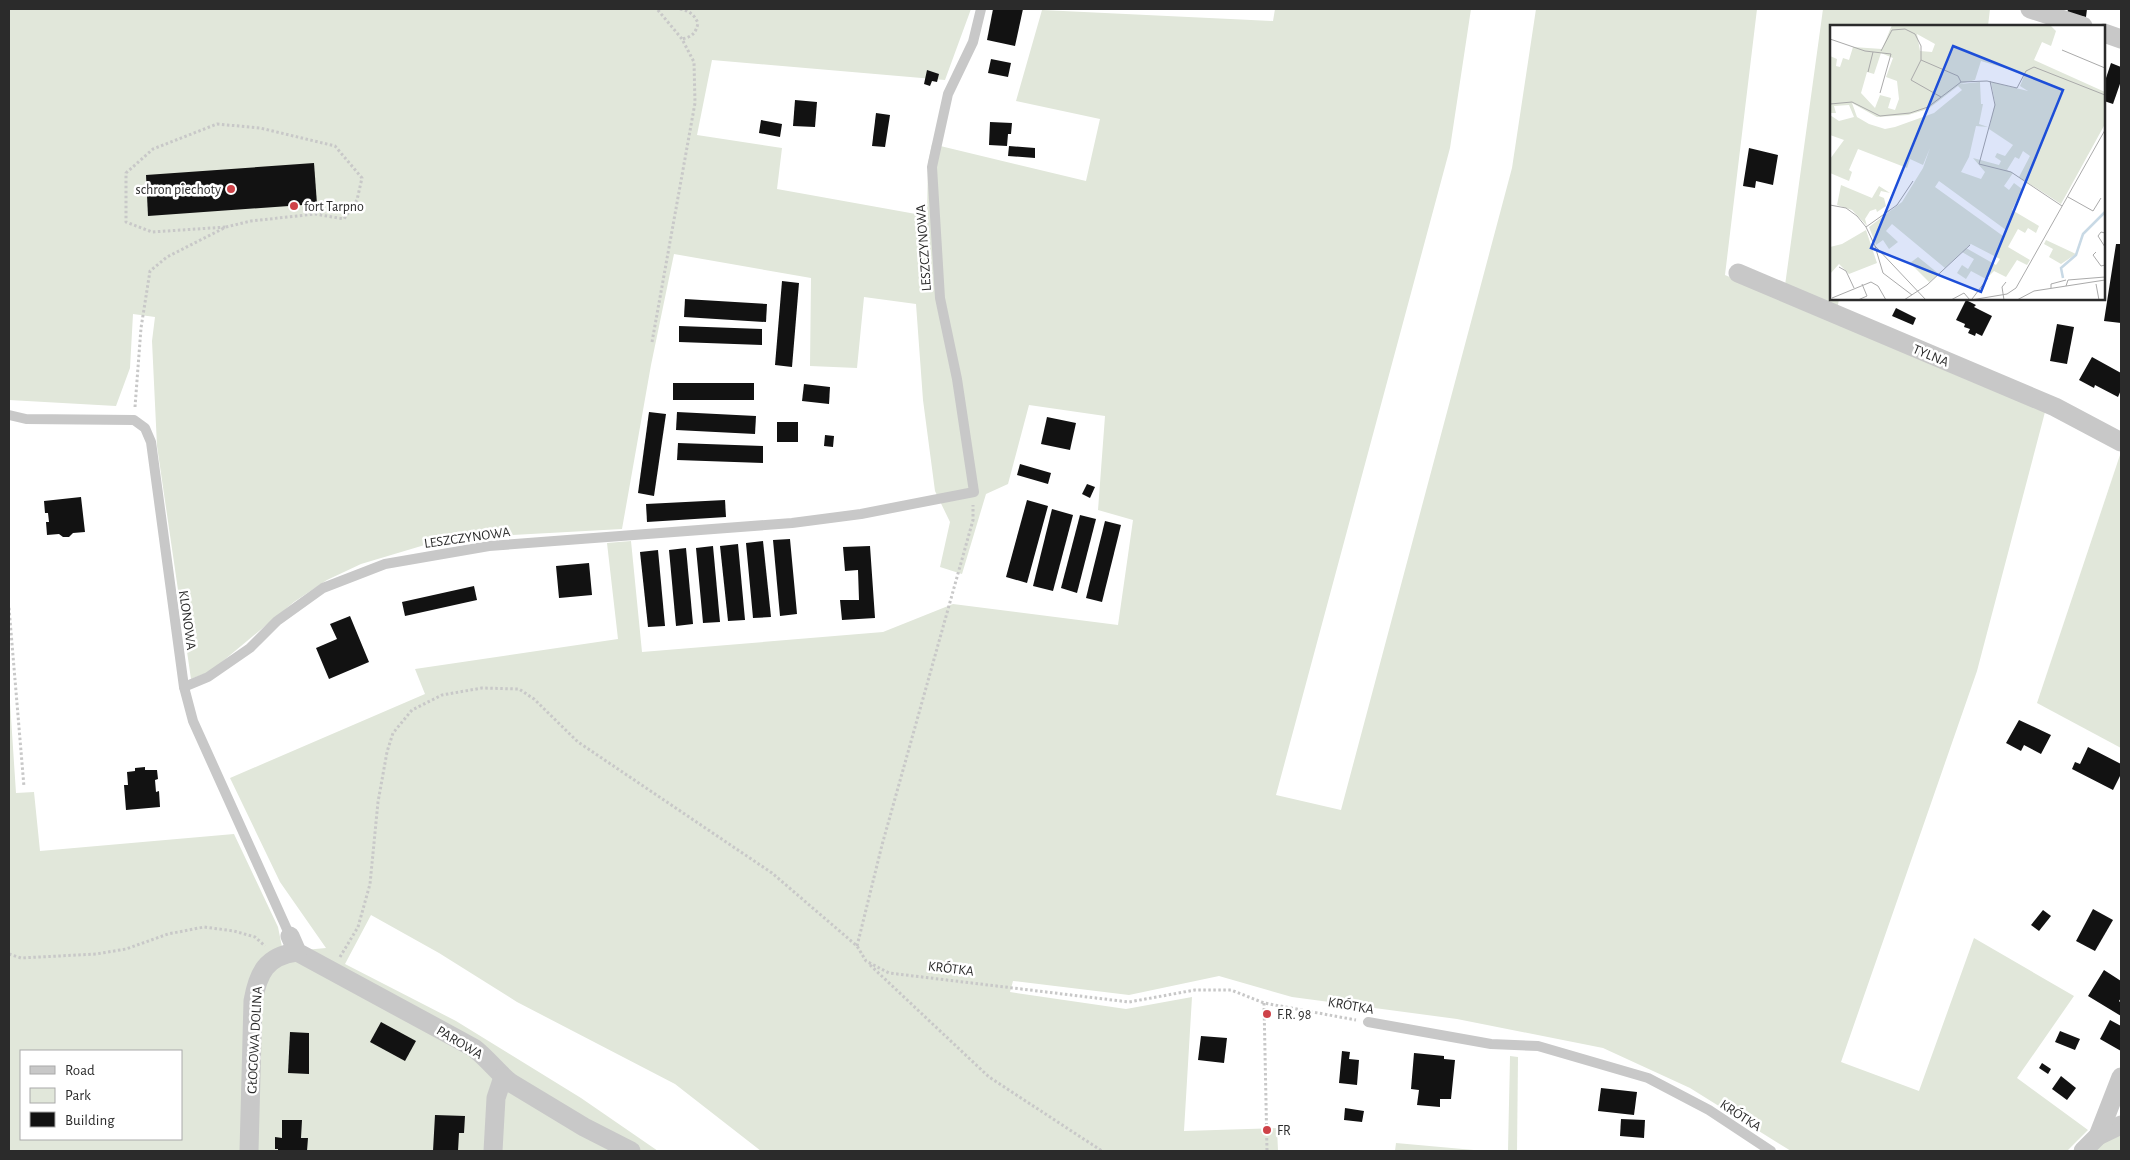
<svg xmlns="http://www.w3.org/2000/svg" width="2130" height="1160" viewBox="0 0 2130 1160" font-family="'Alegreya Sans',sans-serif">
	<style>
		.green { fill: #e1e7da; fill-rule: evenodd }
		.building { fill: #121212 }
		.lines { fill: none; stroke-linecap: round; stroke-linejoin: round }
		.path { stroke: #c8c8c8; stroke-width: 3; stroke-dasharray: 2.5 2.5; stroke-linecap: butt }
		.lane { stroke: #c8c8c8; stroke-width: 10 }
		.street { stroke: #c8c8c8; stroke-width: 19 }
		.poi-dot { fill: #ce4248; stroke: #fff; stroke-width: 2 }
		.labels { text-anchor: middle; stroke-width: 5; stroke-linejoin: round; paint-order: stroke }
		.poi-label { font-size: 14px; fill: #2b2b2b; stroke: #fff; text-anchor: start }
		.street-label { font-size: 14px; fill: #2b2b2b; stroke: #fff }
		.inset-river { fill: none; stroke: #c8d9e5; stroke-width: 2.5 }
		.inset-road { fill: none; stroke: #aaa; stroke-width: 1 }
		.view { fill: #1d4ed8; fill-opacity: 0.15; stroke: #1d4ed8; stroke-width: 2.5 }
		.inset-edge { fill: none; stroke: #2b2b2b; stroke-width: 2.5 }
	</style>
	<rect width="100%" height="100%" fill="#fff"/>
	<g class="green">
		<path d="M 9,9 L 971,9 L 945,80 L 712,60 L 697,135 L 782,148 L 777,189 L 927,216 L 928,163 L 932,144 L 1086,181 L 1100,119 L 1016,101 L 1042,10 L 1273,21 L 1275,9 L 1471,9 L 1450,148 L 1276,795 L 1341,810 L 1512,168 L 1536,9 L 1757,9 L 1725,275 L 1783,300 L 1823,9 L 1990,9 L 1988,26 L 1831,26 L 1831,299 L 1839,299 L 1835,323 L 2045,412 L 1977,671 L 1841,1062 L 1919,1091 L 1974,938 L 2074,996 L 2017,1078 L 2088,1130 L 2067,1151 L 1791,1151 L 1690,1088 L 1603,1048 L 1457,1019 L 1292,997 L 1219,976 L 1129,995 L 1013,981 L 1010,992 L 1126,1009 L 1192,997 L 1184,1131 L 1277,1128 L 1278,1151 L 761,1151 L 675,1084 L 517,1002 L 439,953 L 371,915 L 345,964 L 456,1021 L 581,1098 L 658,1151 L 9,1151 L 9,687 L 16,793 L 34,792 L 40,851 L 234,834 L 278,927 L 283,952 L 326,948 L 280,882 L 230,778 L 425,694 L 415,669 L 618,639 L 607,543 L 631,541 L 642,652 L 883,632 L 953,604 L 1118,625 L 1133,520 L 1098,510 L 1105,416 L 1029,405 L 1008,484 L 986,494 L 962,574 L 940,567 L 950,522 L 935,491 L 923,400 L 916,304 L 864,297 L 857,368 L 810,366 L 811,278 L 674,254 L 651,365 L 622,529 L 460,538 L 428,544 L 361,564 L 327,580 L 294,602 L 211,671 L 191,679 L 157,446 L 152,341 L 155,317 L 133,314 L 130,368 L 116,406 L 9,400 ZM 21,1051 L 181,1051 L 181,1139 L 21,1139 Z"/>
		<path d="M 2121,452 L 2121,748 L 2037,703 Z"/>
		<path d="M 1510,1056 L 1518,1057 L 1517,1151 L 1508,1151 Z"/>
		<path d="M 2121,1133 L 2121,1151 L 2094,1151 L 2104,1141 Z"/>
		<path d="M 1396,1143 L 1485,1151 L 1395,1151 Z"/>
	</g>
	<g class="building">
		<path d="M 993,9 L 1023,9 L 1015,46 L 987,40 Z"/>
		<path d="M 2068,9 L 2087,9 L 2086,17 L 2067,15 Z"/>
		<path d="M 991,59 L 1011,63 L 1008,77 L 988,73 Z"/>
		<path d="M 2111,63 L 2121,67 L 2121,81 L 2113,104 L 2104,101 L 2104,84 Z"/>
		<path d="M 927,70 L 939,74 L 937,82 L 932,81 L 930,86 L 924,84 Z"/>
		<path d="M 795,100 L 817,102 L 815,127 L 793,126 Z"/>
		<path d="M 876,113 L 890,115 L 885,147 L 872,146 Z"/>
		<path d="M 761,120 L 782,124 L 780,137 L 759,133 Z"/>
		<path d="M 990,122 L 1012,123 L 1011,134 L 1008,134 L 1007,146 L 989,145 Z"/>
		<path d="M 1009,146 L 1035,148 L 1035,158 L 1008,156 Z"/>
		<path d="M 1749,148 L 1778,155 L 1773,185 L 1756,181 L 1755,188 L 1743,186 Z"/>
		<path d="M 314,163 L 317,204 L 148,216 L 146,175 Z"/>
		<path d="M 2116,244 L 2121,244 L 2121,323 L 2104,321 Z"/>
		<path d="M 782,281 L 799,283 L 792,367 L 775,365 Z"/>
		<path d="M 685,299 L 767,304 L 766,322 L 684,317 Z"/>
		<path d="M 1966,300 L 1976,305 L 1974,307 L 1992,316 L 1982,336 L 1976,333 L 1975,336 L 1968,333 L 1970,329 L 1964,327 L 1965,324 L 1956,320 Z"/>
		<path d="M 1896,308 L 1916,318 L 1913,325 L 1892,316 Z"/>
		<path d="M 2057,324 L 2074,327 L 2067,364 L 2050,361 Z"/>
		<path d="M 679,326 L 762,329 L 762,345 L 679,342 Z"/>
		<path d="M 2092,357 L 2121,373 L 2121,390 L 2118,397 L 2095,385 L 2094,388 L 2079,380 Z"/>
		<rect x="673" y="383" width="81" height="17"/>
		<path d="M 804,384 L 830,387 L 829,404 L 802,401 Z"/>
		<path d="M 649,412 L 666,414 L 654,496 L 638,493 Z"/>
		<path d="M 677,412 L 756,416 L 755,434 L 676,430 Z"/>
		<path d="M 1047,417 L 1076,423 L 1070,450 L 1041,444 Z"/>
		<rect x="777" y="422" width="21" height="20"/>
		<path d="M 825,435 L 834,436 L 833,447 L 824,446 Z"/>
		<path d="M 678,443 L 763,446 L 763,463 L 677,460 Z"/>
		<path d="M 1020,464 L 1051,473 L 1048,484 L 1017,475 Z"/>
		<path d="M 1087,484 L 1095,487 L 1090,498 L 1082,494 Z"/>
		<path d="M 81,497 L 85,532 L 73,533 L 69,537 L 63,537 L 59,534 L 47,535 L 46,522 L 49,522 L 48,513 L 45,513 L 44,501 Z"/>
		<path d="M 725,500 L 726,517 L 647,522 L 646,504 Z"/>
		<path d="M 1027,500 L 1048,506 L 1027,583 L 1006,577 Z"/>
		<path d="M 1052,509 L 1073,515 L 1053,591 L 1033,586 Z"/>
		<path d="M 1080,515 L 1096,519 L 1077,593 L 1061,588 Z"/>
		<path d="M 1105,521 L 1121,525 L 1102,602 L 1086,598 Z"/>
		<path d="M 790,539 L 797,614 L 780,616 L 773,540 Z"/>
		<path d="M 763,541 L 771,617 L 753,618 L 746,543 Z"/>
		<path d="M 738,544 L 745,620 L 728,621 L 720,546 Z"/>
		<path d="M 713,546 L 720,622 L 703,623 L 696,548 Z"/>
		<path d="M 870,546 L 875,618 L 842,620 L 840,600 L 859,600 L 858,570 L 845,571 L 843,547 Z"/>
		<path d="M 686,548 L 693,624 L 676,626 L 669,550 Z"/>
		<path d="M 658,550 L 665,626 L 648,627 L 640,552 Z"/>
		<path d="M 589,563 L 592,595 L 559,598 L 556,566 Z"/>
		<path d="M 474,586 L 477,600 L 405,616 L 402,602 Z"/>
		<path d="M 350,616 L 369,662 L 329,679 L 316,648 L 337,639 L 330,624 Z"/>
		<path d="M 2019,720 L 2051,735 L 2041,754 L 2024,745 L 2021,751 L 2006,743 Z"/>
		<path d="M 2088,747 L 2121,764 L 2121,774 L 2113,790 L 2072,769 L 2075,762 L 2080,764 Z"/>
		<path d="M 145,767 L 145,770 L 157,770 L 158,779 L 155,780 L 156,792 L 159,791 L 160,807 L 126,810 L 124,785 L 128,785 L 127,772 L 135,771 L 135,768 Z"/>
		<path d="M 2093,909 L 2113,920 L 2095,951 L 2076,941 Z"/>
		<path d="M 2043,910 L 2051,916 L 2039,931 L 2031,925 Z"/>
		<path d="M 2104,970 L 2121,981 L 2121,998 L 2119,1001 L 2121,1003 L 2121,1016 L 2088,996 Z"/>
		<path d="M 2110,1020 L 2121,1026 L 2121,1051 L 2100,1039 Z"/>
		<path d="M 381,1022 L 416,1041 L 405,1061 L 370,1042 Z"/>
		<path d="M 2060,1031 L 2080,1039 L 2075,1050 L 2055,1042 Z"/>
		<path d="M 290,1032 L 309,1033 L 309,1074 L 288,1073 Z"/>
		<path d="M 1201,1036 L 1227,1038 L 1224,1063 L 1198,1060 Z"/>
		<path d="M 1342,1051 L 1350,1052 L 1349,1059 L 1359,1060 L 1357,1085 L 1339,1083 Z"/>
		<path d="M 1414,1053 L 1444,1056 L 1444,1059 L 1455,1060 L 1451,1099 L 1440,1099 L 1440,1107 L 1417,1105 L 1419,1090 L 1411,1089 Z"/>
		<path d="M 2042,1063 L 2051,1069 L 2048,1074 L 2039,1068 Z"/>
		<path d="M 2061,1076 L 2076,1088 L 2067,1100 L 2052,1089 Z"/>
		<path d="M 1601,1088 L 1637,1092 L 1634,1115 L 1598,1111 Z"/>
		<path d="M 1345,1108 L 1364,1111 L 1362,1122 L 1344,1120 Z"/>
		<path d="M 435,1115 L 465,1116 L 464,1133 L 459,1133 L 458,1151 L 433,1151 Z"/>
		<path d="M 1621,1119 L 1645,1120 L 1644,1138 L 1620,1136 Z"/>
		<path d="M 282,1120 L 302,1120 L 301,1138 L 308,1138 L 307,1151 L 278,1151 L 278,1149 L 275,1149 L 275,1137 L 282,1138 Z"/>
	</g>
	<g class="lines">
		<g class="path">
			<path d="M 680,9 C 689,11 694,14 698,23 C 696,33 692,37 682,39"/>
			<path d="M 652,342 L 695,103 L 694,62 L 682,39 L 657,9"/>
			<path d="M 135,407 L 141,328 L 150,271 L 167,257 L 226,227 L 251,221 L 315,214 L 344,219 L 357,200 L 362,178 L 335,146 L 260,128 L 217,124 L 153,149 L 126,173 L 126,222 L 152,232 L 226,227"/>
			<path d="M 9,608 L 24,787"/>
			<path d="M 857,946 L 882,845 L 973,520 L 973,505"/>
			<path d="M 9,954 L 21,958 L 96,954 L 126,949 L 168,934 L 204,927 L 234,931 L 255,937 L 265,946"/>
			<path d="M 340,957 L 358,927 L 370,884 L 378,802 L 387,752 L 393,733 L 412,710 L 442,695 L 482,688 L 519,689 L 534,699 L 578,742 L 772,873 L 857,946 L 866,961 L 889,973 L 1129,1002 L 1195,990 L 1231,990 L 1264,1003 L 1356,1020"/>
			<path d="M 870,965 L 989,1077 L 1102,1151"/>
			<path d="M 1264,1003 L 1267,1151"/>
		</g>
		<g class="lane">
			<path d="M 9,415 L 26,419 L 134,420 L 145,428 L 151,442 L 184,687 L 193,721 L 290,936"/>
			<path d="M 184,687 L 208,677 L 250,648 L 277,621 L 323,588 L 385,564 L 489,546 L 792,523 L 861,514 L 974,492 L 957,379 L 940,298 L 932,167 L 948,94 L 973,42 L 981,9"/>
			<path d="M 1368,1022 L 1491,1044 L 1538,1046 L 1648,1078 L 1709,1110 L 1771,1151"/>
		</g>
		<g class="street">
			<path d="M 2030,9 L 2083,26"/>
			<path d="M 2104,33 L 2121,39"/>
			<path d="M 1738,273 L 2055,407 L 2121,442"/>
			<path d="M 290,936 L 297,952 L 474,1048 C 488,1059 498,1073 511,1083 L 584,1127 L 631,1151"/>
			<path d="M 2098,1136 L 2121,1125"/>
			<path d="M 249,1151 L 253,1001 C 258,973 266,956 297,952"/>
			<path d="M 493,1151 L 496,1098 L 503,1077"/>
			<path d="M 2083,1151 L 2098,1136 L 2121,1077"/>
		</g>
	</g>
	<g class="poi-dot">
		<circle cx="231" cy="189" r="5"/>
		<circle cx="294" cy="206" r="5"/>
		<circle cx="1267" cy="1014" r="5"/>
		<circle cx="1267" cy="1130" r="5"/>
	</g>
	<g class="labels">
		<g class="poi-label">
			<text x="221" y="194" text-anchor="end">schron piechoty</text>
			<text x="304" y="211">fort Tarpno</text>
			<text x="1277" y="1019">F.R. 98</text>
			<text x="1277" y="1135">FR</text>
		</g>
		<g class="street-label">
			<text transform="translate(923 248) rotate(-94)" y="5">LESZCZYNOWA</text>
			<text transform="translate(1931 355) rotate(23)" y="5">TYLNA</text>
			<text transform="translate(467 537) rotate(-8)" y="5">LESZCZYNOWA</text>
			<text transform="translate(188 620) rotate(82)" y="5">KLONOWA</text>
			<text transform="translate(951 968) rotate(7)" y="5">KRÓTKA</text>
			<text transform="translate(1351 1005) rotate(10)" y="5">KRÓTKA</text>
			<text transform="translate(254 1040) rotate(-87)" y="5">GŁOGOWA DOLINA</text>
			<text transform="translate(460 1042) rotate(31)" y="5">PAROWA</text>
			<text transform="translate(1741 1115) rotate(33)" y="5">KRÓTKA</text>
		</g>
	</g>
	<g transform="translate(1830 25)">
		<rect width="275" height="275" fill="#fff"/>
		<path d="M 62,0 L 220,0 L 226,6 L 221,21 L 212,17 L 204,35 L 275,67 L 275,99 L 231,179 L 189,152 L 200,131 L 193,126 L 189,134 L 185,132 L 177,145 L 183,148 L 174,161 L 179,165 L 184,158 L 192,164 L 182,185 L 209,201 L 206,208 L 198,203 L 195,208 L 188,204 L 178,222 L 200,235 L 197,240 L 187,235 L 176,252 L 164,246 L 156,254 L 141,246 L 136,254 L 127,248 L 132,240 L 138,244 L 144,234 L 132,227 L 115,243 L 62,199 L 56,206 L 68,217 L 59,224 L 53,215 L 46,220 L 39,202 L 72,177 L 93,143 L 100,123 L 93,140 L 80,134 L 77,143 L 28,124 L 19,145 L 22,147 L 19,156 L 0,148 L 0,134 L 14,115 L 0,110 L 0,90 L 9,96 L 24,92 L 19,80 L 4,81 L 6,88 L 0,88 L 0,31 L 7,34 L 6,41 L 10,42 L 13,33 L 19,35 L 23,22 L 52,24 ZM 87,9 L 105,19 L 102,27 L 90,26 ZM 51,28 L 63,33 L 56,52 L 67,56 L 69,74 L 65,85 L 58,83 L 61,73 L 50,70 L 45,83 L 31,68 L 37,47 L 44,49 ZM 151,36 L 195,49 L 190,61 L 198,66 L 161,57 L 165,78 L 159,104 L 183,120 L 175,131 L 167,128 L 165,132 L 171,136 L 169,140 L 143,133 L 155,147 L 151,154 L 131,147 L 139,132 L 146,101 L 158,102 L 149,99 L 153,79 L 151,79 L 150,57 L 130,59 L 145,55 ZM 128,61 L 132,65 L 104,88 L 65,102 L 55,104 L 39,99 L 27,92 L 22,78 L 47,92 L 78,90 L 98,84 ZM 109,156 L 176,205 L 173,211 L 105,162 ZM 141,219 L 170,234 L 166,240 L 136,223 ZM 11,160 L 42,173 L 49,161 L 60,168 L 51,166 L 49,171 L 54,173 L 56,181 L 47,187 L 46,184 L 40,186 L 35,194 L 37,201 L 22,185 L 7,180 ZM 36,205 L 47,238 L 19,249 L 9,239 L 0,249 L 0,222 L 12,219 ZM 216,215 L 246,229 L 231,239 L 219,232 L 223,224 L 214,219 ZM 88,232 L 109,249 L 99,257 L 80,238 Z" fill="#e1e7da" fill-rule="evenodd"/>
		<path class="inset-river" d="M 233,253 L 231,243 L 246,230 L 253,209 L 275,187"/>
		<path class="inset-road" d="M 0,14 L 35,26 L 61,29 L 50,68M 232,25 L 275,43M 51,26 L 62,5 L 75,4 L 85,9 L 91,21 L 91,35 L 81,55 L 111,72M 91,35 L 128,51 L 131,57M 38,47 L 43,27M 160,56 L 165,80 L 149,139 L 181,147 L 232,181M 0,79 L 22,77 L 50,91 L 80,88 L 98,82 L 131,57 L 157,56 L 187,63 L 196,46 L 204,42 L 275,70M 238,172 L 263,186 L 271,173M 0,180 L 16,183 L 27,191 L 36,202 L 45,221 L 96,275M 36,202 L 67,180 L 83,156M 275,208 L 271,207 L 268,211 L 275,222M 45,221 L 53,248 L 82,270M 266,227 L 263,230 L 271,241 L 275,240M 9,242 L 16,246 L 24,263M 266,259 L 269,275M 236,261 L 238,255 L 275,252M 221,263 L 221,259 L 236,255M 2,273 L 41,257 L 48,261 L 56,275M 142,274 L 158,253M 28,275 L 37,271 L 32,259M 74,275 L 97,260 L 140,220M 121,275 L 134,268 L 140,275M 141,275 L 177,269 L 186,263 L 275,105M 174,275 L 172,262 L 176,257M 187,275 L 204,266 L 275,255"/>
		<path class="view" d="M 123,21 L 233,65 L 151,267 L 41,223 Z"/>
		<rect width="275" height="275" class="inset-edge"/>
	</g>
	<rect width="2130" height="1160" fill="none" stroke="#2b2b2b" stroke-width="20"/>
	<rect x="20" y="1050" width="162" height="90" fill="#ffffff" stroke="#aaaaaa"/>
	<rect x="30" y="1066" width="25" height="8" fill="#c8c8c8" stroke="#aaaaaa"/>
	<text x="65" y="1075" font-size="15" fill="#2b2b2b">Road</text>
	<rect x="30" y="1088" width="25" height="15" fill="#e1e7da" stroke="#aaaaaa"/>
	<text x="65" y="1100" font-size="15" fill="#2b2b2b">Park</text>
	<rect x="30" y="1112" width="25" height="15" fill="#121212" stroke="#aaaaaa"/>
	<text x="65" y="1125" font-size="15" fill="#2b2b2b">Building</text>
</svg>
